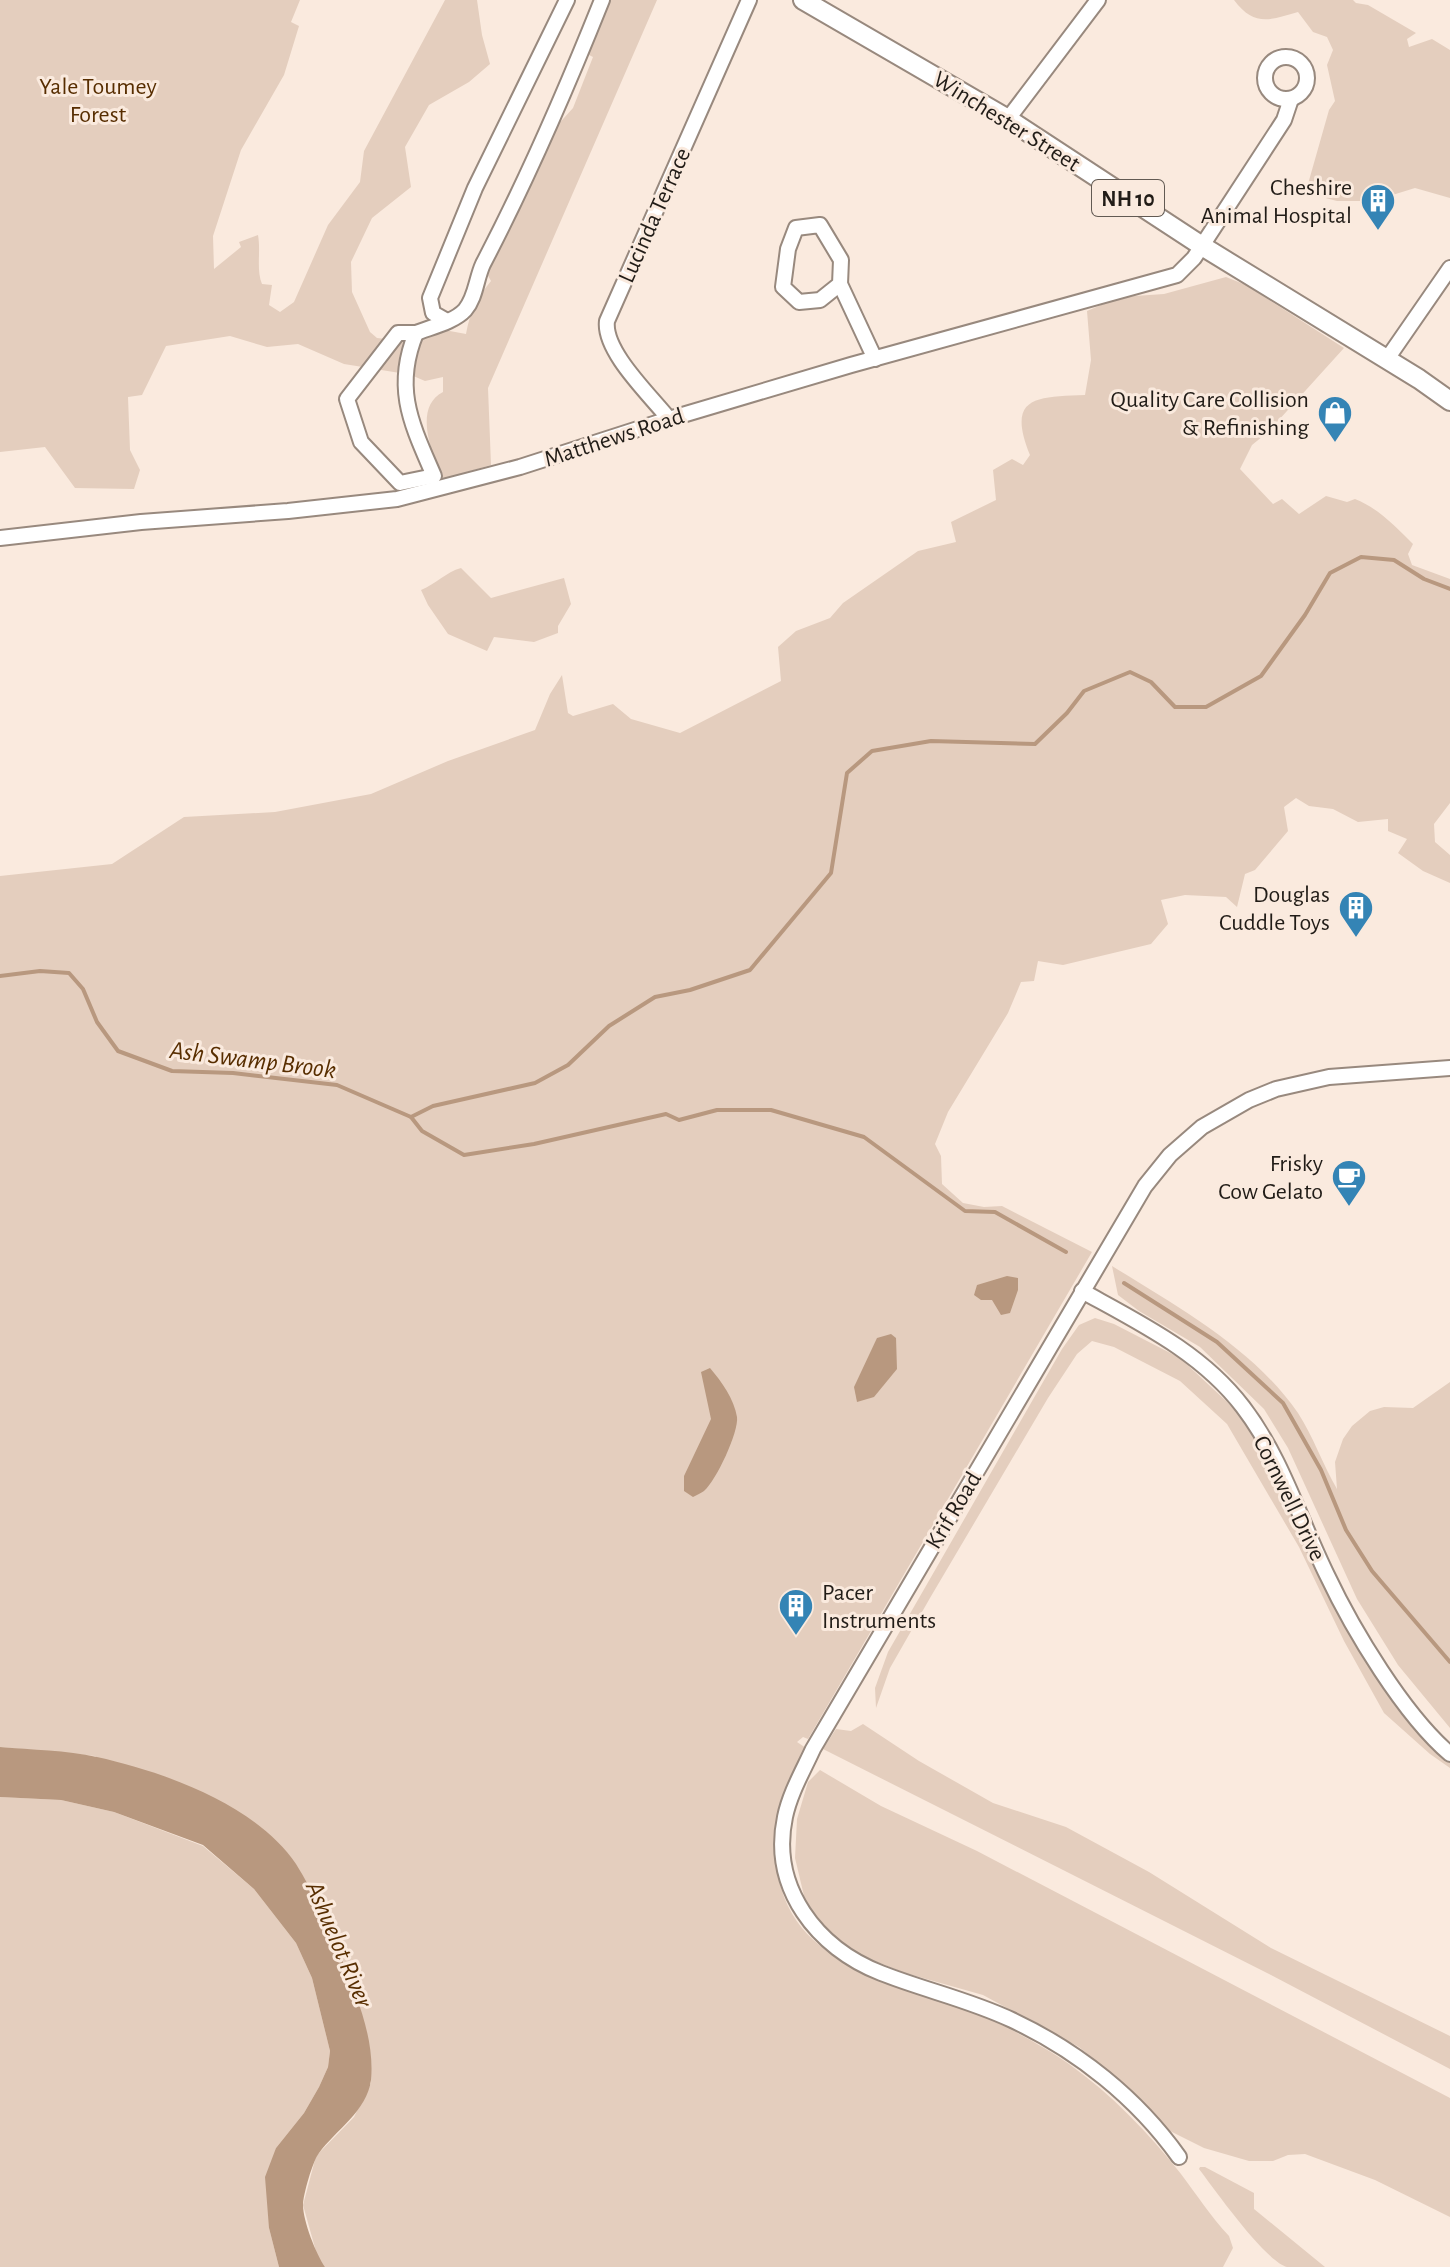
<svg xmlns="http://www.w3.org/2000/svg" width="1450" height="2267" viewBox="0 0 1450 2267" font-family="'Alegreya Sans',sans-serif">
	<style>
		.green { fill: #e4cebe }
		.water { fill: #b8987f }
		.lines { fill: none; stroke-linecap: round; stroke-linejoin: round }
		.stream { stroke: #b8987f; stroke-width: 4 }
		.minor-casing { stroke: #98897e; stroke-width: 18 }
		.major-casing { stroke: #98897e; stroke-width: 22 }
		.minor { stroke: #fff; stroke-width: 14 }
		.major { stroke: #fff; stroke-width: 18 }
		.labels { text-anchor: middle; stroke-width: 6; stroke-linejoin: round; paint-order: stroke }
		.shield { fill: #faeade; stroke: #625a53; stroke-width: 2 }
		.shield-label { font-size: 22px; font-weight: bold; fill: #211c17 }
		.park-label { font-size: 24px; fill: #572d00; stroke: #faeade }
		.street-label { font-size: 24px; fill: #211c17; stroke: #faeade }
		.poi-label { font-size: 24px; fill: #211c17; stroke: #faeade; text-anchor: end }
		.water-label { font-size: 26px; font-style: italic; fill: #582e00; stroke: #faeade }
	</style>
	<rect width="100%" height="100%" fill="#faeade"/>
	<g class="green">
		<path d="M 0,0 L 300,0 L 291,22 L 299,26 L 284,75 L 241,150 L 213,236 L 214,269 L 241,247 L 239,242 L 258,235 C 261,251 256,270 262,284 L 272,285 L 269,305 L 280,312 L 294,302 L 328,225 L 360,182 L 364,151 L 445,0 L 477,0 L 482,35 L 490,64 L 469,82 L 429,105 L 405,147 L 411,187 L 372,218 L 351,262 L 352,292 L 370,332 L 377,338 L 404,341 L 399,359 L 400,373 L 344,364 L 298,344 L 267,347 L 230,336 L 166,346 L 142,395 L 128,397 L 130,450 L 140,470 L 134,489 L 75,488 L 45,447 L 0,452 Z"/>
		<path d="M 607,0 L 657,0 L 488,388 L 491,465 L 443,479 C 433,456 412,408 443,392 L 443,377 L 425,381 L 411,375 L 418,342 L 439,329 L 466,334 C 470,312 477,298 491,281 L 486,272 L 531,183 L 554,129 L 573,108 L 593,57 L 587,54 Z"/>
		<path d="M 1234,0 L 1353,0 L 1356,3 L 1368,5 L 1416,33 L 1407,39 L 1409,47 L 1432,39 L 1450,50 L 1450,198 L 1415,188 L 1373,201 L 1337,201 L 1314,195 L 1308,184 L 1329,110 L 1335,101 L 1327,65 L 1333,50 L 1327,37 L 1313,32 L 1298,12 C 1270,20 1254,27 1234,0 Z"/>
		<path d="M 1226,277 L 1246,285 L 1344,348 L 1268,432 L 1252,445 L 1240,469 L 1273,504 L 1282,499 L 1299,514 L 1326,496 L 1347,502 L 1355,499 C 1378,508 1396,527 1413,544 L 1408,554 L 1412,565 L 1450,579 L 1450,803 L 1434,824 L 1435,842 L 1450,855 L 1450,883 L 1423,871 L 1398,853 L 1407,839 L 1388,831 L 1388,819 L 1358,822 L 1333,809 L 1309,806 L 1296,798 L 1284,807 L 1288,831 L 1255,870 L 1245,874 L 1237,907 L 1226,897 L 1185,895 L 1161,900 L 1168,924 L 1151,944 L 1063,965 L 1038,961 L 1034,981 L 1021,982 L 1008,1013 L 948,1112 L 935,1144 L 941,1156 L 942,1184 L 963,1203 L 984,1207 L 1002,1206 L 1092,1252 L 808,1739 L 803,1737 L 797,1742 L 809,1750 C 795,1779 774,1813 775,1847 C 778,1972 896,1977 984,2016 C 1009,2028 1047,2048 1069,2064 C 1112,2095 1148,2132 1181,2174 C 1197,2195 1211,2217 1229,2236 L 1233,2248 L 1223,2267 L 325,2267 L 317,2255 L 303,2205 L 316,2156 L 354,2117 L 371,2083 L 369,2045 L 357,1997 L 330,1928 L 95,1756 L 0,1747 L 0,876 L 112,864 L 184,817 L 275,812 L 371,794 L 448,761 L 535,730 L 550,694 L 562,675 L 568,713 L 573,716 L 613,704 L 631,719 L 680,733 L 781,681 L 778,647 L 796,631 L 830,618 L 843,603 L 918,551 L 956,542 L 951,522 L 996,500 L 993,470 L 1012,459 L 1023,465 L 1030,455 C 1006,396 1036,397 1085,395 L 1091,360 L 1087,311 L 1120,297 L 1164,294 Z"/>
		<path d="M 461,568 L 491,598 L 564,578 L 571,604 L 558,626 L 558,633 L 534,642 L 494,637 L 487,651 L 448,634 L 428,605 L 421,590 C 436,584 446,572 461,568 Z"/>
		<path d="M 1112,1266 C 1178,1307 1253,1348 1298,1413 C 1313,1436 1323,1465 1337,1489 L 1335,1462 L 1343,1439 L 1352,1426 L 1370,1411 L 1384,1407 L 1413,1408 L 1450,1382 L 1450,1728 L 1398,1665 L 1357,1599 L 1288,1448 L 1264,1409 L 1200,1347 L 1139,1311 L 1118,1295 Z"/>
		<path d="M 1095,1318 L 1114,1324 L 1180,1358 L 1239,1413 L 1275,1469 L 1340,1606 L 1450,1758 L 1450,1768 L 1430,1754 L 1384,1713 L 1344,1641 L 1299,1547 L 1227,1424 L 1180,1381 L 1114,1347 L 1092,1341 L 1077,1354 L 1048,1398 L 930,1598 L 890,1668 L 876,1708 L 875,1688 L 888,1652 L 1062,1349 L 1079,1325 Z"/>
		<path d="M 863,1724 L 919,1761 L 993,1803 L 1066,1827 L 1149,1872 L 1271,1948 L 1450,2036 L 1450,2069 L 1271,1975 L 823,1749 L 836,1729 L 851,1731 Z"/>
		<path d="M 820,1770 L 881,1806 L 977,1851 L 1450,2098 L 1450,2217 L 1375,2180 L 1305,2154 L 1288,2155 L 1273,2161 L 1249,2161 L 1204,2148 L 1168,2130 L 1142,2100 L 1079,2047 L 983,1995 L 905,1973 L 857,1954 L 832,1936 L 805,1900 L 795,1858 L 797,1819 L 808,1782 Z"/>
		<path d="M 0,1797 L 61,1800 L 114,1812 L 203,1846 L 254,1889 L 296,1943 L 312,1978 L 330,2051 L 328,2067 L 319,2087 L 304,2113 L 276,2148 L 269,2228 L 279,2267 L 0,2267 Z"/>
		<path d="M 1200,2167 L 1205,2167 L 1254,2193 L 1254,2209 L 1325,2267 C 1314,2267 1298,2267 1287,2267 C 1265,2261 1215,2190 1199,2169 Z"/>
	</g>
	<g class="water">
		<path d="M 1007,1276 L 1018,1278 L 1018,1290 L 1010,1313 L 1001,1315 L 992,1300 L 981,1300 L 974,1295 L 977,1285 Z"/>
		<path d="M 891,1334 L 896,1338 L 897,1369 L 874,1397 L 857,1402 L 854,1387 L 877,1338 Z"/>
		<path d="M 710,1368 C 722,1382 734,1399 737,1417 C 739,1432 716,1481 704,1491 C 701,1493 697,1495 693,1497 L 684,1491 L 684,1476 L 711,1419 L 701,1372 Z"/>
		<path d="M 0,1747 C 32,1750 66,1750 97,1757 C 164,1772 255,1804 296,1864 C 314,1893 329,1926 341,1957 C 356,1995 375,2038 371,2080 C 367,2111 336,2130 319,2153 C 313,2160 303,2195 303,2205 C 303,2221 316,2254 325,2267 L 279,2267 L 269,2228 L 265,2177 L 276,2148 L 304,2113 L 319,2087 L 328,2067 L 330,2051 L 312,1978 L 296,1943 L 254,1889 L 203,1845 L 114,1812 L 61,1800 L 0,1797 Z"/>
	</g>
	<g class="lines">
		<g class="stream">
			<path d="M 0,976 L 40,971 L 69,973 L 83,989 L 97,1022 L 118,1051 L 172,1071 L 233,1073 L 337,1085 L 411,1117 L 433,1106 L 535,1083 L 568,1065 L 609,1026 L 655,997 L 690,990 L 750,970 L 831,873 L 847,773 L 872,751 L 931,741 L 1035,744 L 1067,713 L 1084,691 L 1130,672 L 1151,682 L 1175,707 L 1206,707 L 1261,676 L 1305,615 L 1330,573 L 1361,557 L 1394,560 L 1424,579 L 1450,589"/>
			<path d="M 411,1117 L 422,1131 L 464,1155 L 534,1144 L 666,1114 L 679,1120 L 717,1110 L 771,1110 L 864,1137 L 965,1211 L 995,1212 L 1066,1252"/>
			<path d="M 1124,1283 L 1217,1342 L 1283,1403 L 1321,1470 L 1346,1530 L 1372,1571 L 1450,1662"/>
		</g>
		<defs>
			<g id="minor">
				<circle cx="1286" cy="78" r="21"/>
				<path d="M 1008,119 L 1098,0"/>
				<path d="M 820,225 L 841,260 L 840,284 L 820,300 L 799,302 L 783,287 L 788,249 L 796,228 Z"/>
				<path d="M 840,284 L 875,359"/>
				<path d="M 447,321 L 433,313 L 430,298 L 475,188 L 567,0"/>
				<path d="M 398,333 L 416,333 C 393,389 412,425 434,476 L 400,483 L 361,442 L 347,399 Z"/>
				<path d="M 416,333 C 431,327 454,322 465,310 C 476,297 476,279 483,264 C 528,178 566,90 602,0"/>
				<path d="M 1387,359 L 1450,268"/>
				<path d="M 669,419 C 650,395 603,351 607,321 L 749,0"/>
				<path d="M 0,538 L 141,522 L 288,511 L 397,499 L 520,467 L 669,419 L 851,365 L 1177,275 L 1194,258 L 1284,120 L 1291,99"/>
				<path d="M 1082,1291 C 1140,1323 1202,1353 1243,1407 C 1282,1458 1299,1518 1327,1575 C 1353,1630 1404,1715 1450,1754"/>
				<path d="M 1179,2157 C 1137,2098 1078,2051 1012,2020 C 970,2000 924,1990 881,1973 C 817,1948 770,1888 785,1817 C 790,1793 803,1771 813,1749 L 1145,1186 L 1170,1155 L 1202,1127 L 1249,1100 L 1276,1089 L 1329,1077 L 1450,1068"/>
			</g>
			<path id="major" d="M 803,0 L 1008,119 L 1202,246 L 1419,379 L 1450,401"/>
		</defs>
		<use href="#minor" class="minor-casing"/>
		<use href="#major" class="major-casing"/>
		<use href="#minor" class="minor"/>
		<use href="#major" class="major"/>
	</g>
	<defs>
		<symbol id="building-pin" viewBox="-11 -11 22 30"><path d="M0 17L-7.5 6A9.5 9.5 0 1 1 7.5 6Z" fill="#3484b5" stroke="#faeade"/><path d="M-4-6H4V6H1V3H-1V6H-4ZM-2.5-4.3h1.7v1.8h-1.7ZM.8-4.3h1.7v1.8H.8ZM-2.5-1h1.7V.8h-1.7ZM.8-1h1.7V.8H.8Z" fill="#fff"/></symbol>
		<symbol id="shop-pin" viewBox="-11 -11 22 30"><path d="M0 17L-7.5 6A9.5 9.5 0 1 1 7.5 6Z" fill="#3484b5" stroke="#faeade"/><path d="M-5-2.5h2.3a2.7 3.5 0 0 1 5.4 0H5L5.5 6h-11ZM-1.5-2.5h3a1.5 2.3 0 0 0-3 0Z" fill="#fff"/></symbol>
		<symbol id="cafe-pin" viewBox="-11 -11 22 30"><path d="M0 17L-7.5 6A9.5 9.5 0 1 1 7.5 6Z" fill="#3484b5" stroke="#faeade"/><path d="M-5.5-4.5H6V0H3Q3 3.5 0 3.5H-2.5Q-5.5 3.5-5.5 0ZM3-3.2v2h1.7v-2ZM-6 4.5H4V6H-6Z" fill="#fff"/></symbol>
	</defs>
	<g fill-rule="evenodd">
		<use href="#building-pin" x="1358" y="181" width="40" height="54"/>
		<use href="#shop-pin" x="1315" y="393" width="40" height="54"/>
		<use href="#building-pin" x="1336" y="888" width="40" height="54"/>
		<use href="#cafe-pin" x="1329" y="1157" width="40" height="54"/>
		<use href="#building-pin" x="776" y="1586" width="40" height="54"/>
	</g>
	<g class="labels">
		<rect class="shield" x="1092" y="180" width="72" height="36" rx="6"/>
		<g class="shield-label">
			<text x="1128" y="206">NH 10</text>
		</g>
		<g class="park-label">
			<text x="98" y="94">Yale Toumey<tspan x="98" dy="28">Forest</tspan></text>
		</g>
		<g class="street-label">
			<text transform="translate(1007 121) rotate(32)" y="8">Winchester Street</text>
			<text transform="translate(654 215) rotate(-66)" y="8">Lucinda Terrace</text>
			<text transform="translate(614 437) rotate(-18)" y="8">Matthews Road</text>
			<text transform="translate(1290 1498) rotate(64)" y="8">Cornwell Drive</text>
			<text transform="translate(953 1510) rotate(-59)" y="8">Krif Road</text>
		</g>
		<g class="poi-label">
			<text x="1352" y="195">Cheshire<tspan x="1352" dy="28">Animal Hospital</tspan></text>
			<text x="1309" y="407">Quality Care Collision<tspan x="1309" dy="28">&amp; Refinishing</tspan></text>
			<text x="1330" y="902">Douglas<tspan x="1330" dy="28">Cuddle Toys</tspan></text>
			<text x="1323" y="1171">Frisky<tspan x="1323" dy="28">Cow Gelato</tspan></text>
			<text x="822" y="1600" text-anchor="start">Pacer<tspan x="822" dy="28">Instruments</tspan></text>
		</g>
		<g class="water-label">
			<text transform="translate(253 1059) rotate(7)" y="9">Ash Swamp Brook</text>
			<text transform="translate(340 1944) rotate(67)" y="9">Ashuelot River</text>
		</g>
	</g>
</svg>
